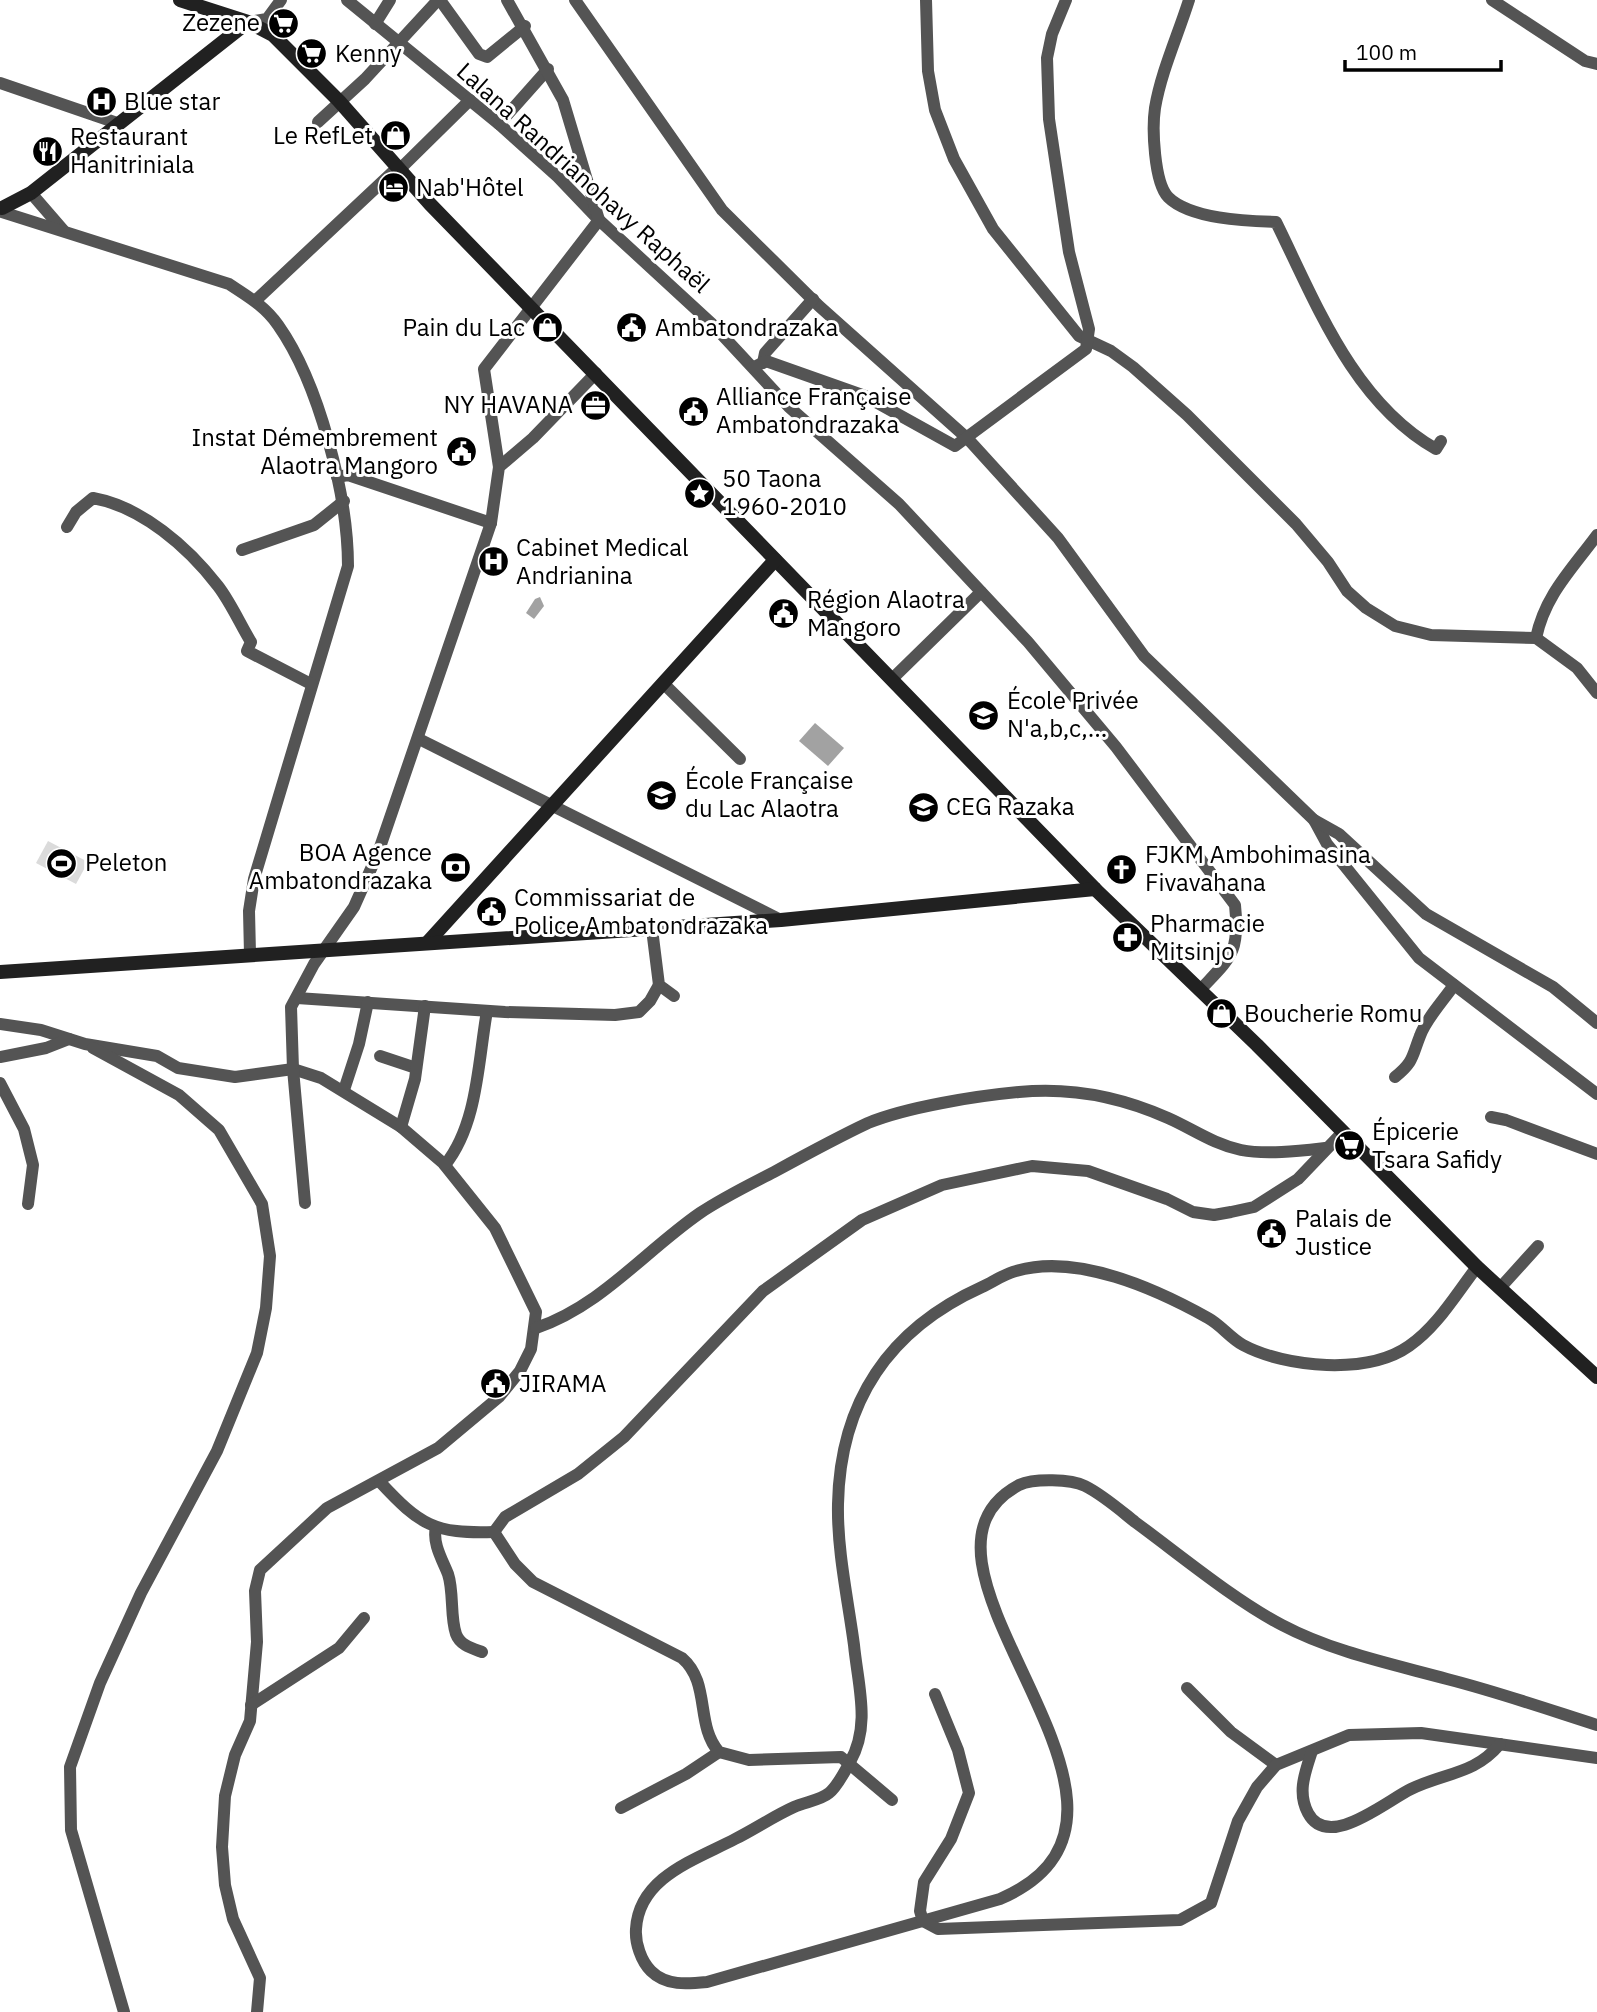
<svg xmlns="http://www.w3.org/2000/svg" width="1597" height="2012" viewBox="0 0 1597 2012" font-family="'IBM Plex Sans',sans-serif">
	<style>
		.green { fill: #dbdbdb }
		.water { fill: #a2a2a2 }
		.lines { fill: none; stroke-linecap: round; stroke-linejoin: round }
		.street { stroke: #545454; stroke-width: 12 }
		.secondary { stroke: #212121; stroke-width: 14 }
		.labels { text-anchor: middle; stroke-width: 6; stroke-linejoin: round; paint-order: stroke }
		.poi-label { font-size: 24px; fill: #000; stroke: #fff; text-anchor: start }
		.street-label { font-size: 24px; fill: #000; stroke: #fff }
	</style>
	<rect width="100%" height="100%" fill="#fff"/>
	<path class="green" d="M 48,841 L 88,862 L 76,884 L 36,863 Z"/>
	<g class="water">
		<path d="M 540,597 L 544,606 L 534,619 L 526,613 L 535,599 Z"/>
		<path d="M 815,723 L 844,748 L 828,766 L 799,741 Z"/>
	</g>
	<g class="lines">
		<g class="street">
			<path d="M 347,0 L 499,124 L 558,177 L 599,220 L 712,324 L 789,407 L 899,504 L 1028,642 L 1116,747 L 1235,905 C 1240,953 1231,957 1200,990"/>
			<path d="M 440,0 L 479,54 L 487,57 L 525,26"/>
			<path d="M 575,0 L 722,210 L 819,306 L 968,439 L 1058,538 L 1144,656 L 1314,820 L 1327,844 L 1419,958 L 1597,1094"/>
			<path d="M 926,0 L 928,71 L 935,110 L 954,159 L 993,229 L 1079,336 L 1111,351 L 1133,367 L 1187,415 L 1296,524 L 1328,562 L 1347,591 L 1366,608 L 1395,626 L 1431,635 L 1536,638 L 1577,668 L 1597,693"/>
			<path d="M 1189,0 C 1178,35 1161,72 1155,108 C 1152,128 1154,182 1168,197 C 1190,219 1246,221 1276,222 C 1316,303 1353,402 1436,449 L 1441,441"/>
			<path d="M 1492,0 L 1585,61 L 1597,64"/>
			<path d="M 248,22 L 267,19 L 281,0"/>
			<path d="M 375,24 L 390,0"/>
			<path d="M 0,83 L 117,123"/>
			<path d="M 318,122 L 365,79 L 438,0"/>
			<path d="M 499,124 L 548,69"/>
			<path d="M 31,193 L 63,230"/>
			<path d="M 2,212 L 229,284 C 247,296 265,306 278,325 C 319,383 348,496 348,566 L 254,879 L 249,911 L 250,954"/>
			<path d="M 255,301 L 397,168 L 403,166 L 470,100"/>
			<path d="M 763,363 L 765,353 L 813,299"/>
			<path d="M 754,367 L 766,361 L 865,396 L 955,446 L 1086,349 L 1089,329 L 1069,252 L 1049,119 L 1047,58 L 1052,34 L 1066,0"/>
			<path d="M 499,467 L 484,369 L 599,220 L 563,100 L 507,0"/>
			<path d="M 337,477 L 348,475 L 491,523"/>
			<path d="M 67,527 L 76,512 L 93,498 C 142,507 188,547 218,586 C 231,603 240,624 251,642 L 247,651 L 311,684"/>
			<path d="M 242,550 L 314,525 L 344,501"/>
			<path d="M 1536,638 C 1545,595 1572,569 1597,535"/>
			<path d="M 892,679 L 981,592"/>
			<path d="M 663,683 L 740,759"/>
			<path d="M 419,739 L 781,920"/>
			<path d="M 1314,820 L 1339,834 L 1426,914 L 1553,987 L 1597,1023"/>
			<path d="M 652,929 L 659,985 L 674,996"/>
			<path d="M 297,998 L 505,1012 L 615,1015 L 639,1012 L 650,1001 L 659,985"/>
			<path d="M 0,1024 L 41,1030 L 85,1044 L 157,1056 L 178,1068 L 235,1077 L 293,1069 L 321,1078 L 401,1127 L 443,1163 L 495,1228 L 536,1312 L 531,1349 L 520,1371 L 499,1397 L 438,1448 L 327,1508 L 260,1570 L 255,1591 L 257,1642 L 250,1721 L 235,1755 L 225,1796 L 222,1847 L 225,1885 L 233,1919 L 260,1978 L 257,2012"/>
			<path d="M 93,1048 L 179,1095 L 219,1130 L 262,1204 L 270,1256 L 266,1308 L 257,1353 L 217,1451 L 141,1593 L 100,1683 L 70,1767 L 71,1830 L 124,2012"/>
			<path d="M 380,1056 L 416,1068"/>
			<path d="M 0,1057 L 46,1048 L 69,1039"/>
			<path d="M 1395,1077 C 1414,1062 1412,1056 1420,1036 C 1426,1019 1443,1001 1454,985"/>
			<path d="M 0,1083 L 24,1129 L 33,1165 L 28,1204"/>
			<path d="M 344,1090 L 359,1044 L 368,1002"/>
			<path d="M 1491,1117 L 1506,1120 L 1597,1154"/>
			<path d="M 401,1127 L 415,1079 L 425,1006"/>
			<path d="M 445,1165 C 478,1124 478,1061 487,1011"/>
			<path d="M 305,1203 L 293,1069 L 291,1007 L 314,964 L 354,907 L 378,853 L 491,523 L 499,467 L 533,438 L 596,373"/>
			<path d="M 1477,1267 C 1456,1294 1437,1327 1409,1346 C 1368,1375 1286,1368 1243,1345 C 1230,1338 1221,1325 1208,1318 C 1156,1289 1076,1253 1016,1271 C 1004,1274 993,1282 982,1287 C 889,1329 840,1402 838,1504 C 837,1550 848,1600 854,1645 C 858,1686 871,1725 850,1762 C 845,1771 837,1787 829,1793 C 821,1800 805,1802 794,1807 C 774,1816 755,1829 735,1839 C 695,1860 639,1877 636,1929 C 635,1943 641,1961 651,1971 C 666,1986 687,1984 707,1982 L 1000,1899 C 1201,1813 874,1563 1019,1485 C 1034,1478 1071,1479 1085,1486 C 1103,1495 1120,1510 1135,1522 C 1180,1555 1234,1600 1282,1625 C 1333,1652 1392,1664 1447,1679 C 1498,1692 1547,1709 1597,1725"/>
			<path d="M 1500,1288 L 1538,1246"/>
			<path d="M 536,1328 C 601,1306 645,1251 700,1213 C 724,1197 749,1185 774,1172 C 805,1155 836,1138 868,1123 C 907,1107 976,1096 1019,1092 C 1071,1087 1121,1097 1168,1118 C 1193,1129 1213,1144 1241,1150 C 1266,1155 1299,1151 1325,1148"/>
			<path d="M 380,1482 C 420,1525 434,1534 494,1532"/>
			<path d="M 436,1528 C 432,1543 443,1561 448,1574 C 454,1592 450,1617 456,1634 C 460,1645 471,1648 482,1652"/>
			<path d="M 494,1532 L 505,1517 L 578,1474 L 624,1437 L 763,1291 L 862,1220 L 942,1185 L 1032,1166 L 1088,1171 L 1167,1199 L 1193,1212 L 1214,1215 L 1231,1212 L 1254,1207 L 1298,1179 L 1342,1133"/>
			<path d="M 494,1532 L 515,1564 L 533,1582 L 682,1658 C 711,1683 695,1725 719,1752 L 749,1760 L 841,1757 L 892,1800"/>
			<path d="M 1187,1688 L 1231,1732 L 1276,1765"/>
			<path d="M 935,1694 L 958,1750 L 969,1793 L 951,1839 L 924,1882 L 920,1911 L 923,1921 L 938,1929 L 1180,1920 L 1211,1903 L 1238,1821 L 1257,1787 L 1276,1765 L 1349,1735 L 1421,1733 L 1597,1758"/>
			<path d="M 251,1705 L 339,1648 L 364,1618"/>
			<path d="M 1312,1751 C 1305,1773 1297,1792 1308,1813 C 1328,1851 1386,1801 1411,1789 C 1446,1772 1474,1775 1500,1744"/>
			<path d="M 621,1808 L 686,1774 L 719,1752"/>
		</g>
		<g class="secondary">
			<path d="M 180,0 L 248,22 L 273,35 L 339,101 L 430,204 L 1095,889 L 1257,1045 L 1477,1267 L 1597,1377"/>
			<path d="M 2,208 L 31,193 L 248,22"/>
			<path d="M 428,942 L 775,560"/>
			<path d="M 0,972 L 781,920 L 1095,889"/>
		</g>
	</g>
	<defs>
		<symbol id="supermarket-disc" viewBox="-11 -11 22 22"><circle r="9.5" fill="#000" stroke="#fff"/><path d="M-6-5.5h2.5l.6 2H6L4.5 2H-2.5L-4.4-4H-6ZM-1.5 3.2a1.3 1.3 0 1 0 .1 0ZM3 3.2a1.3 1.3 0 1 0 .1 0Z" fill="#fff"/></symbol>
		<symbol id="hospital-disc" viewBox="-11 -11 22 22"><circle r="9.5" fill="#000" stroke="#fff"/><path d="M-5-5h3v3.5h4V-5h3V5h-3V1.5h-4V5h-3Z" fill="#fff"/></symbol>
		<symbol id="shop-disc" viewBox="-11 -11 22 22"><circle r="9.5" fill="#000" stroke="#fff"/><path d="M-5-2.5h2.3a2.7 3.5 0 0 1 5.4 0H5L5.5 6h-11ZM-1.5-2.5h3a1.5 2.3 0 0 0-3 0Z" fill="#fff"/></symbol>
		<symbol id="restaurant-disc" viewBox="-11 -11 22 22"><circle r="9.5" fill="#000" stroke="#fff"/><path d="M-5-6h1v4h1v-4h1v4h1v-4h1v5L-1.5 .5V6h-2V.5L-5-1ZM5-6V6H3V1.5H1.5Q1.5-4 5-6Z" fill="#fff"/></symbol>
		<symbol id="hotel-disc" viewBox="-11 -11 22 22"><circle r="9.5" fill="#000" stroke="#fff"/><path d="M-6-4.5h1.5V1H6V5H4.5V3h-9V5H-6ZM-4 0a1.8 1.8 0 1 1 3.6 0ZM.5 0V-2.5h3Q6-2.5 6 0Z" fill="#fff"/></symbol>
		<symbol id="civic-disc" viewBox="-11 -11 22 22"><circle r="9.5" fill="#000" stroke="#fff"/><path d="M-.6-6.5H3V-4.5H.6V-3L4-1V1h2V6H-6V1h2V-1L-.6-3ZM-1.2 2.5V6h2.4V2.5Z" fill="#fff"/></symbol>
		<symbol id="office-disc" viewBox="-11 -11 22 22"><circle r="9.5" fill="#000" stroke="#fff"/><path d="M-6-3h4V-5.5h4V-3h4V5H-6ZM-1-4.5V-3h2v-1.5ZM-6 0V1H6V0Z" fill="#fff"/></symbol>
		<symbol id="sight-disc" viewBox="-11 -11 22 22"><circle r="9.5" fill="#000" stroke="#fff"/><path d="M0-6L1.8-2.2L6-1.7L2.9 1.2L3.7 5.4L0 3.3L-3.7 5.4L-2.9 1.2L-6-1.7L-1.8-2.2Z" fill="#fff"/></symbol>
		<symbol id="school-disc" viewBox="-11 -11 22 22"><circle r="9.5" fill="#000" stroke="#fff"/><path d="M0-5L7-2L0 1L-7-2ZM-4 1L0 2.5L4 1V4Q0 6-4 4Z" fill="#fff"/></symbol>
		<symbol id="stadium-disc" viewBox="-11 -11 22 22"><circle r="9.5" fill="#000" stroke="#fff"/><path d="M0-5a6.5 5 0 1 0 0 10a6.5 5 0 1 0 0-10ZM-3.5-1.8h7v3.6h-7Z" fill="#fff"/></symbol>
		<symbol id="bank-disc" viewBox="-11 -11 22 22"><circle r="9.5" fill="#000" stroke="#fff"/><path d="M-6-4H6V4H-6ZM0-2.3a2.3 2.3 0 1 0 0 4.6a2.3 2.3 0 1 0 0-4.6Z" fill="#fff"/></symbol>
		<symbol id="church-disc" viewBox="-11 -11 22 22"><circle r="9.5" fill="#000" stroke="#fff"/><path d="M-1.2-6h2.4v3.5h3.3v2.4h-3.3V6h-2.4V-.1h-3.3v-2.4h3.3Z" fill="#fff"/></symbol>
		<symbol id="pharmacy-disc" viewBox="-11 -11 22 22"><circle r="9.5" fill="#000" stroke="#fff"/><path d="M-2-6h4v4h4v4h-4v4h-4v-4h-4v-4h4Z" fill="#fff"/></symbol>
	</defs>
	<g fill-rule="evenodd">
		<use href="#supermarket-disc" x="266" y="6" width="35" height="35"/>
		<use href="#supermarket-disc" x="294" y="36" width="35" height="35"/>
		<use href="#hospital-disc" x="84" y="84" width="35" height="35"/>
		<use href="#shop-disc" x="378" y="118" width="35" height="35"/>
		<use href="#restaurant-disc" x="30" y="134" width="35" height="35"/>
		<use href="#hotel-disc" x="376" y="170" width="35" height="35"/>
		<use href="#shop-disc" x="530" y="310" width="35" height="35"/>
		<use href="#civic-disc" x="614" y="310" width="35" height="35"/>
		<use href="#office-disc" x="578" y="388" width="35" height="35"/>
		<use href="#civic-disc" x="676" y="394" width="35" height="35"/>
		<use href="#civic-disc" x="444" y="434" width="35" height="35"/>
		<use href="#sight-disc" x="682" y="476" width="35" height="35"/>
		<use href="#hospital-disc" x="476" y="544" width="35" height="35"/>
		<use href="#civic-disc" x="766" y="596" width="35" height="35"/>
		<use href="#school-disc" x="966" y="698" width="35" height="35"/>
		<use href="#school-disc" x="644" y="778" width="35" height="35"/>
		<use href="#school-disc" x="906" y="790" width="35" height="35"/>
		<use href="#stadium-disc" x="44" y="846" width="35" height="35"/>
		<use href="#bank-disc" x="438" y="850" width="35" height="35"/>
		<use href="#church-disc" x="1104" y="852" width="35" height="35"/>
		<use href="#civic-disc" x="474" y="894" width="35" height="35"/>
		<use href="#pharmacy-disc" x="1110" y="920" width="35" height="35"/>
		<use href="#shop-disc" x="1204" y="996" width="35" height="35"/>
		<use href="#supermarket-disc" x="1332" y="1128" width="35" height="35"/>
		<use href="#civic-disc" x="1254" y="1216" width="35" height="35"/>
		<use href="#civic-disc" x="478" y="1366" width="35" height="35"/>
	</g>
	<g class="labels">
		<g class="poi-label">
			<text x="260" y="31" text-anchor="end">Zezene</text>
			<text x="335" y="62">Kenny</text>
			<text x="124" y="110">Blue star</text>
			<text x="373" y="144" text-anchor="end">Le RefLet</text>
			<text x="70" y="145">Restaurant<tspan x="70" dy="28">Hanitriniala</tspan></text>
			<text x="416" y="196">Nab'Hôtel</text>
			<text x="525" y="336" text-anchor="end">Pain du Lac</text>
			<text x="655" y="336">Ambatondrazaka</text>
			<text x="716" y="405">Alliance Française<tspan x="716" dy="28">Ambatondrazaka</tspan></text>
			<text x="573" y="413" text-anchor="end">NY HAVANA</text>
			<text x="438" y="446" text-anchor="end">Instat Démembrement<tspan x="438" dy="28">Alaotra Mangoro</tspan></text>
			<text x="722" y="487">50 Taona<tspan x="722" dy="28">1960-2010</tspan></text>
			<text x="516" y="556">Cabinet Medical<tspan x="516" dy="28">Andrianina</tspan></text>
			<text x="807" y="608">Région Alaotra<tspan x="807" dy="28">Mangoro</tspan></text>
			<text x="1007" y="709">École Privée<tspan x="1007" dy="28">N'a,b,c,...</tspan></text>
			<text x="685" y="789">École Française<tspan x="685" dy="28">du Lac Alaotra</tspan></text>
			<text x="946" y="815">CEG Razaka</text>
			<text x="432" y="861" text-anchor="end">BOA Agence<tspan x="432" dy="28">Ambatondrazaka</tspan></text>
			<text x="1145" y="863">FJKM Ambohimasina<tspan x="1145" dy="28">Fivavahana</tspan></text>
			<text x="85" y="871">Peleton</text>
			<text x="514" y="906">Commissariat de<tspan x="514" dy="28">Police Ambatondrazaka</tspan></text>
			<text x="1150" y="932">Pharmacie<tspan x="1150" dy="28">Mitsinjo</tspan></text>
			<text x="1244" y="1022">Boucherie Romu</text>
			<text x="1372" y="1140">Épicerie<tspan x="1372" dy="28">Tsara Safidy</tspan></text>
			<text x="1295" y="1227">Palais de<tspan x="1295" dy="28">Justice</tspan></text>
			<text x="519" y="1392">JIRAMA</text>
		</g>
		<g class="street-label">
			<text transform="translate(583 178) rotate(42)" y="8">Lalana Randrianohavy Raphaël</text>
		</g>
	</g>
	<path d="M1345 60v10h156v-10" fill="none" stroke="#000000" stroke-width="3.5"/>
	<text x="1356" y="60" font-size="21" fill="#000000" stroke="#ffffff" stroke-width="5" paint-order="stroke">100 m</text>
</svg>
